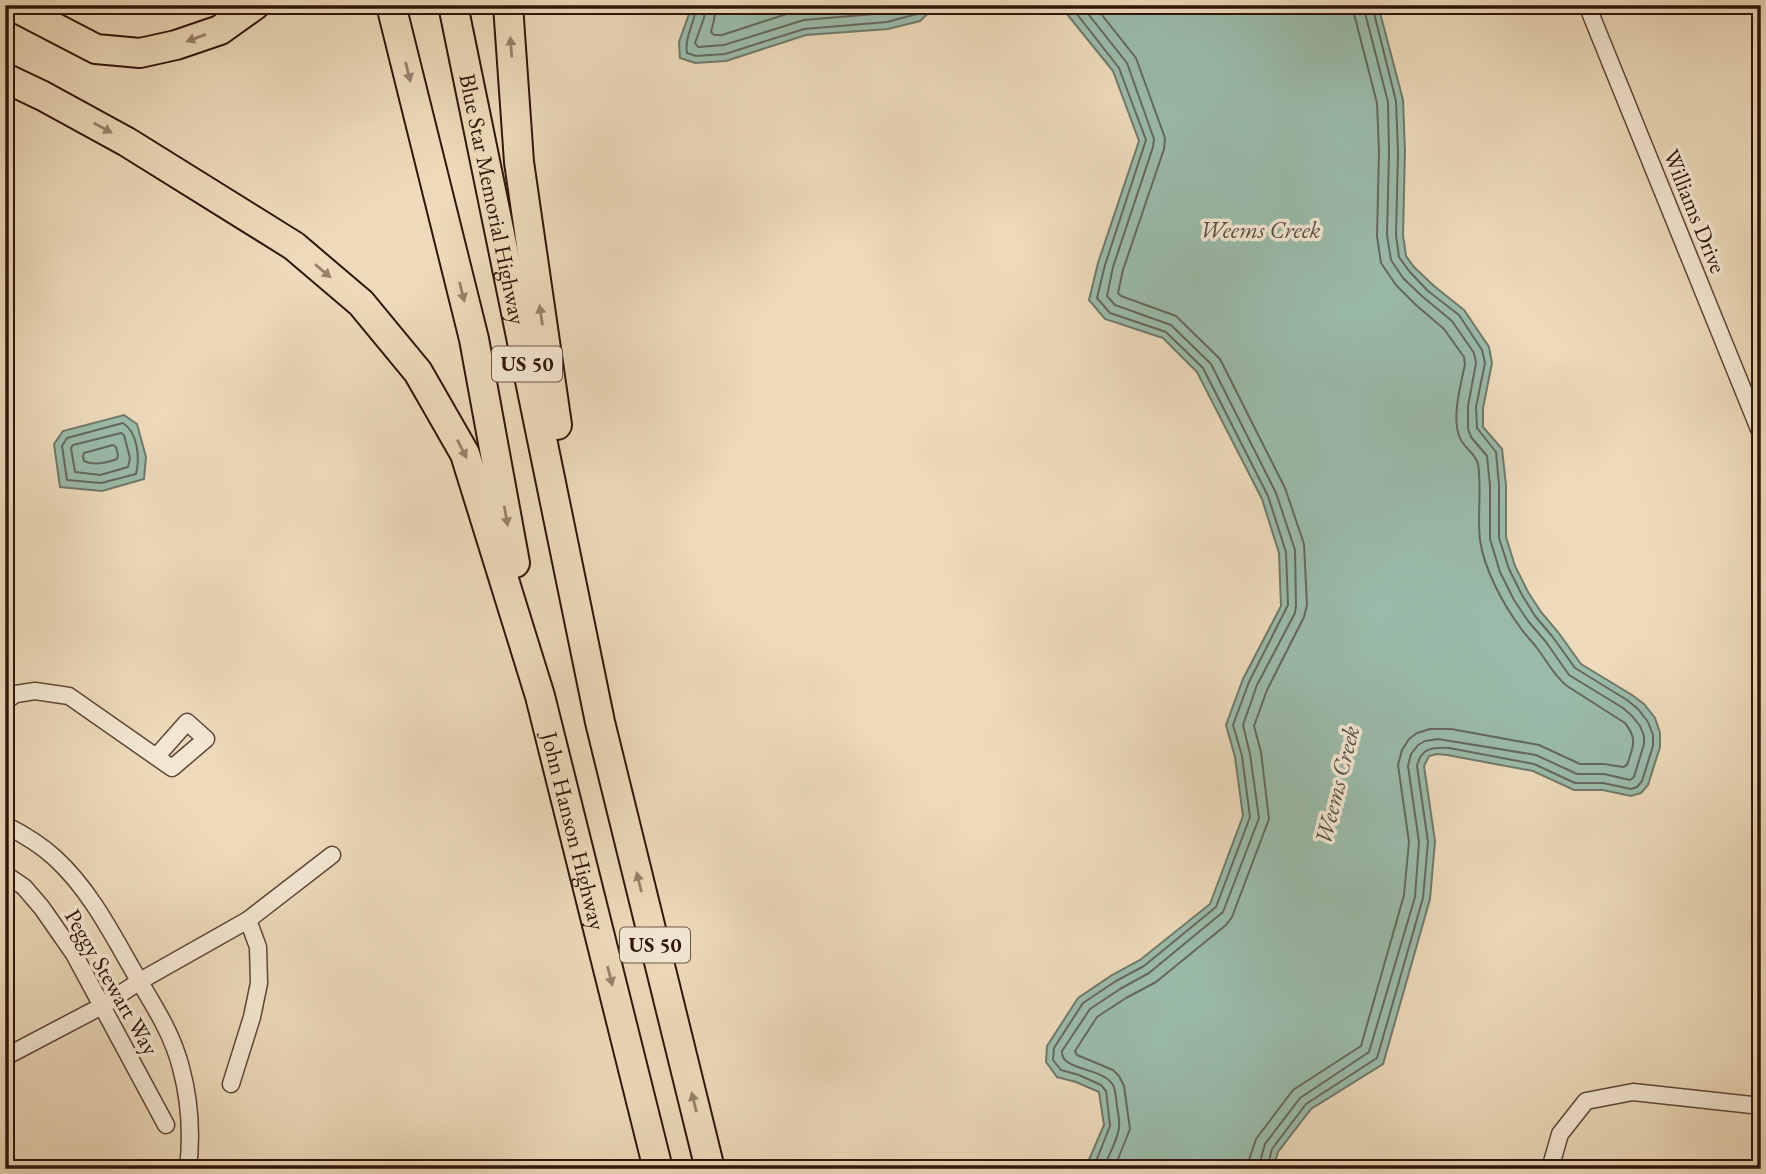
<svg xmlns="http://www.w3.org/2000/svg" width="1766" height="1174" viewBox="0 0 1766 1174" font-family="'EB Garamond',serif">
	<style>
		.water { fill: #9abbaa; stroke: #70796a; stroke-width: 2 }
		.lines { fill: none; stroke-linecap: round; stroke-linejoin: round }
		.shore { stroke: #65685a; stroke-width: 2 }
		.minor-casing { stroke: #5f4637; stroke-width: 19 }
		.motorway-casing { stroke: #30150b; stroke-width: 32 }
		.minor { stroke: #f3e7d2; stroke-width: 16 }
		.motorway { stroke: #eddaba; stroke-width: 28 }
		.oneway { fill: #98816b }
		.labels { text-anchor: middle; stroke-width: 7; stroke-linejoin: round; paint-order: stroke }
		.shield { fill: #f3e7d2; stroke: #6a5447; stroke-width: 2 }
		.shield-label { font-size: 21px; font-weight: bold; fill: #30150b }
		.street-label { font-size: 23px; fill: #30150b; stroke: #f3e7d2 }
		.water-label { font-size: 24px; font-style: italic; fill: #554f43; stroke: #f3e7d2 }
	</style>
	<rect width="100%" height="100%" fill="#eddaba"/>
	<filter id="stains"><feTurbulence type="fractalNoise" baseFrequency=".00286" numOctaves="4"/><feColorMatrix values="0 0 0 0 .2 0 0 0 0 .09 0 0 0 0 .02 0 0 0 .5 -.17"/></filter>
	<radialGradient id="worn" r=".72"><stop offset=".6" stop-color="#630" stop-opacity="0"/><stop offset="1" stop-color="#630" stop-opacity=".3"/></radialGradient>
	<g class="water">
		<path d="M 690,5 L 937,5 L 920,21 L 888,29 L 806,35 L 726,61 L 695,63 L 680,58 L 679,42 L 689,14 Z"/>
		<path d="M 1056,5 L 1378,5 L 1403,100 L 1405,151 L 1403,235 L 1406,256 L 1414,267 L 1434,286 L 1464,310 L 1489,347 L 1492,363 L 1483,408 L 1483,427 L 1502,449 L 1506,485 L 1506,537 L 1515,566 L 1528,592 L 1541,612 L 1558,632 L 1581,664 L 1632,695 L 1644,704 L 1655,718 L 1660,733 L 1660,747 L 1648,785 L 1641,793 L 1631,796 L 1603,790 L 1574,790 L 1533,771 L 1447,755 L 1437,754 L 1429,756 L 1424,766 L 1435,841 L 1430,899 L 1383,1064 L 1311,1109 L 1278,1152 L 1273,1169 L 1085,1169 L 1104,1125 L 1099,1092 L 1076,1082 L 1057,1077 L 1046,1062 L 1047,1046 L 1078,998 L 1112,975 L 1140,960 L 1210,904 L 1243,816 L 1235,757 L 1226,725 L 1243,679 L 1281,606 L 1279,553 L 1262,499 L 1197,372 L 1163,338 L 1105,319 L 1089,300 L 1098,263 L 1139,141 L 1113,71 L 1067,14 Z"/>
		<path d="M 124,415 L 137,424 L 146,457 L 144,479 L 102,491 L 60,487 L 54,444 L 63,431 Z"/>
	</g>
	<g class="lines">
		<g class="shore">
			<path d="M 696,5 C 696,22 684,36 687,53 L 696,56 L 725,54 L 804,29 L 887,22 L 917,14 L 927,5"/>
			<path d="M 705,5 L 704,18 L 695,43 L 698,47 L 724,45 L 804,20 L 886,13 L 914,5"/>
			<path d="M 716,5 L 714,20 L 711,32 L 714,35 L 722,35 L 799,10 L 853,5"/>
			<path d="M 1068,5 L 1073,9 L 1119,68 L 1146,140 L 1105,265 L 1097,298 L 1110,313 L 1166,332 L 1203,368 L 1268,496 L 1286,552 L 1288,605 L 1249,682 L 1233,725 L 1242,756 L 1250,817 L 1216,907 L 1144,966 L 1116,981 L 1083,1003 L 1054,1048 L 1053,1060 L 1061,1070 L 1079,1075 L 1101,1085 L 1106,1091 L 1110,1126 L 1093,1169"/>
			<path d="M 1081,5 L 1127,63 L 1154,139 L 1153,147 L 1113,267 L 1107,296 L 1115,305 L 1171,325 L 1211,364 L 1276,493 L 1295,550 L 1296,605 L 1295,613 L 1257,685 L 1243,725 L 1250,754 L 1259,818 L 1223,912 L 1149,973 L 1120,989 L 1090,1009 L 1062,1051 C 1060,1071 1103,1067 1113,1085 C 1116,1091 1116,1099 1117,1106 C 1118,1113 1120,1121 1119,1128 C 1117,1142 1108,1156 1103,1169"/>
			<path d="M 1094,5 L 1136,58 L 1165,138 L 1164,149 L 1123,270 L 1118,293 L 1121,296 L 1176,316 L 1220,359 L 1285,488 L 1304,544 L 1307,605 L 1304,617 L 1267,690 L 1254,726 L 1261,752 L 1269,819 L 1232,917 L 1226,925 L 1156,982 L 1126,998 L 1097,1017 L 1075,1051 L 1077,1055 L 1113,1070 L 1119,1076 L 1124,1086 L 1130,1129 L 1114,1169"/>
			<path d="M 123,423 C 138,433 140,458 136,474 L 101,483 L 67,480 L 62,446 L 67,438 Z"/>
			<path d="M 121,433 L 124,435 L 130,458 L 128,467 L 100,475 L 75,472 L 71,448 L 73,445 Z"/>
			<path d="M 113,445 L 116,447 L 118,455 L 117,459 C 105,463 94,466 84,461 L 83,456 L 84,453 Z"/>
			<path d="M 1248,1169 L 1249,1160 L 1256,1139 L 1293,1090 L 1361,1046 L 1404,895 L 1409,842 L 1398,765 L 1402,750 L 1409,739 L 1417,733 L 1430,729 L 1451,729 L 1539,745 L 1580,764 L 1604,764 L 1623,767 L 1627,765 C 1633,747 1638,739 1625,723 L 1567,686 C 1554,676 1547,661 1537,648 C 1532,641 1525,635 1520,627 C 1503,604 1484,569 1480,540 C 1477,515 1482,489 1478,464 C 1476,454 1464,448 1460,438 C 1451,418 1461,384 1465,364 L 1464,357 L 1444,329 L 1416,305 L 1396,285 L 1381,263 L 1377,236 L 1379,152 L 1377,103 L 1354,14 L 1353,5"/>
			<path d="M 1258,1169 L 1265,1144 L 1300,1098 L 1369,1052 L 1415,897 L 1419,842 L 1408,766 L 1411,754 L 1418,745 L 1425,741 L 1438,739 L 1536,755 L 1577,774 L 1604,774 L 1630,780 L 1634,777 L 1644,744 L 1644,736 L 1640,726 L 1632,716 L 1623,708 L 1569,675 L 1546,642 L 1528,621 L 1514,600 L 1500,572 L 1490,539 L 1490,486 L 1487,456 L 1471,437 L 1468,429 L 1468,406 L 1476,363 L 1474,353 L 1452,321 L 1423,297 L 1403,278 L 1391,260 L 1387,235 L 1389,152 L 1388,102 L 1363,5"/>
			<path d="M 1267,1169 L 1272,1149 L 1306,1104 L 1377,1058 L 1423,898 L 1428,842 L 1417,766 C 1421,748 1432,747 1449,748 L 1534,764 L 1575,783 L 1603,783 L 1631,789 L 1637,787 L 1642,781 L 1653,746 L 1653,735 L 1648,722 L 1638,709 L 1627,700 L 1575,668 L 1552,636 L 1535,616 L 1522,595 L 1509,569 L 1499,538 L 1499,485 L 1496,452 L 1477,428 L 1476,407 L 1485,363 L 1482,350 L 1459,315 L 1428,291 L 1409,271 L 1399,257 L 1396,235 L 1398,152 L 1396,101 L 1372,5"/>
		</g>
		<defs>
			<g id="minor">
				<path d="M 1587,5 L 1761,434"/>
				<path d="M 5,701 L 16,694 L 35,691 L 69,696 L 172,768 L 206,739 L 187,722 L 156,757"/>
				<path d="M 5,825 C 23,834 40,844 55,858 C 89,889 111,932 134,972 C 152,1003 172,1032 181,1068 C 190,1101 192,1134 188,1169"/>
				<path d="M 5,874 L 24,887 L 42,908 L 74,954 L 166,1125"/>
				<path d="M 5,1057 L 102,1006 L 140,981 L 248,920 L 332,855"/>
				<path d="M 231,1084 L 252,1017 L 259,983 L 258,947 L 248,920"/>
				<path d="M 1550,1169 L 1560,1134 L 1586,1101 L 1633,1092 L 1761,1106"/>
			</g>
			<g id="motorway">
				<path d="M 15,5 L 19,9 L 96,49 L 140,53 L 176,45 L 220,30 L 255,5"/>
				<path d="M 391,5 L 474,339 L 515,563"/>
				<path id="s1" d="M 453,5 L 600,722 L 710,1169"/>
				<path d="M 508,5 L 519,162 L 557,425"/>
				<path id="s2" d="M 5,78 L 43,96 L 127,142 L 294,246 L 361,303 L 418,372 L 465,454 L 540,696 L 658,1169"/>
			</g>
		</defs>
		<use href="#minor" class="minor-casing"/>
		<use href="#motorway" class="motorway-casing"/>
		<use href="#minor" class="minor"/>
		<use href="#motorway" class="motorway"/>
	</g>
	<defs><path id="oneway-solid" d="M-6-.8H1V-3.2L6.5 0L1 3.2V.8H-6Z" transform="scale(1.75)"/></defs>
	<g class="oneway">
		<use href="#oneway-solid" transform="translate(196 38) rotate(160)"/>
		<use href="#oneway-solid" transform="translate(511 47) rotate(-94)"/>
		<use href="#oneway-solid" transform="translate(408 72) rotate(76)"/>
		<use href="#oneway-solid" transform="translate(103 128) rotate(29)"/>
		<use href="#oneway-solid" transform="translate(323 271) rotate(40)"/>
		<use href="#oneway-solid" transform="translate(462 292) rotate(76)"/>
		<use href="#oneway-solid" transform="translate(541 315) rotate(-98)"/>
		<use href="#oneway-solid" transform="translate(462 449) rotate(63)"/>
		<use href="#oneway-solid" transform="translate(506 516) rotate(80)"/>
		<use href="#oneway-solid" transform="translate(639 882) rotate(-104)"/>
		<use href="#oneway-solid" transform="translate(610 976) rotate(76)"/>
		<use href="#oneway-solid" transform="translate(694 1102) rotate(-104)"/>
	</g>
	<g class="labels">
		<g class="shield">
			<rect x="492" y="346.5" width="70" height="35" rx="5"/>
			<rect x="620" y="927.5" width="70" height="35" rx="5"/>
		</g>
		<g class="shield-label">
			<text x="527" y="371">US 50</text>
			<text x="655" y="952">US 50</text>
		</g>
		<g class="street-label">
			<text dy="8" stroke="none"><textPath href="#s1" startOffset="198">Blue Star Memorial Highway</textPath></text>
			<text transform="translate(1695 211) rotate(68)" y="8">Williams Drive</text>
			<text dy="8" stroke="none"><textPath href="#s2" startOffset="999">John Hanson Highway</textPath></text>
			<text transform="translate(112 982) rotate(60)" y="8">Peggy Stewart Way</text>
		</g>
		<g class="water-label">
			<text x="1260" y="238">Weems Creek</text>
			<text transform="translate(1337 785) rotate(-76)" y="8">Weems Creek</text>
		</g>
	</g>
	<rect width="1766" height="1174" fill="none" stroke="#eddaba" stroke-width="28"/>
	<rect x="7" y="7" width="1752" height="1160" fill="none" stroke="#30150b" stroke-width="3.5"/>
	<rect x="14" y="14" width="1738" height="1146" fill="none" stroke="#30150b" stroke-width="2"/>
	<rect width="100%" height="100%" filter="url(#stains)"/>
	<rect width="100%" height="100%" fill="url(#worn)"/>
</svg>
